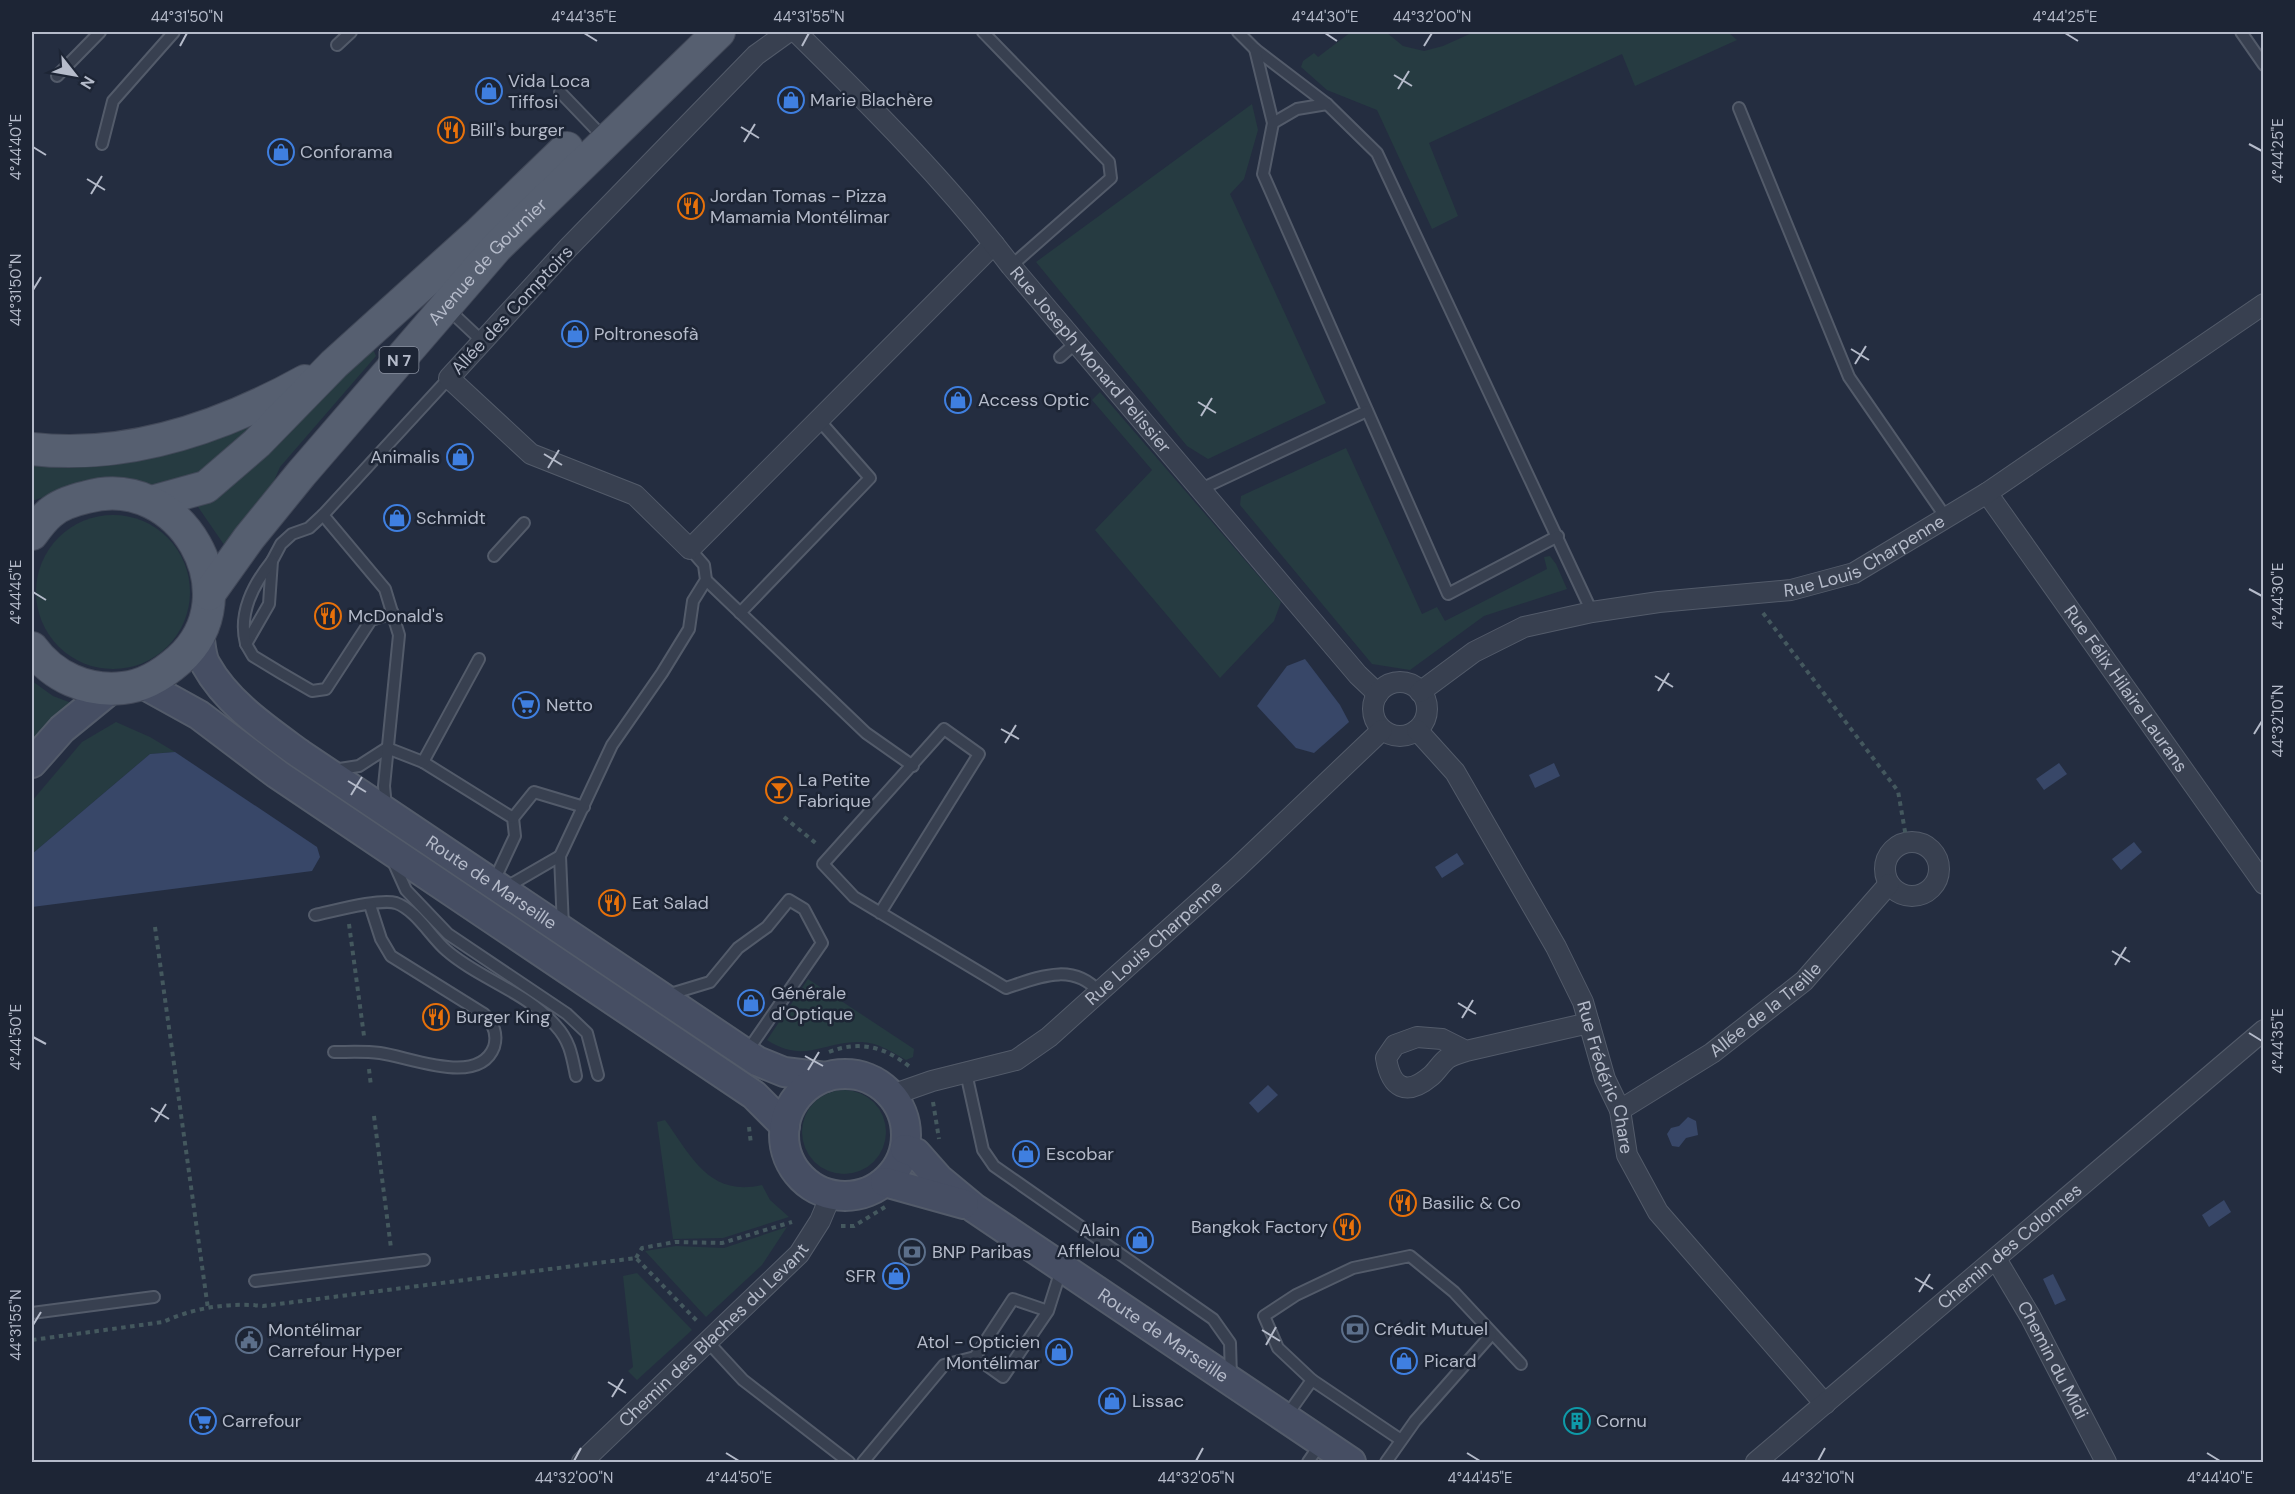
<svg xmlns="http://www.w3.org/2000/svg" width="2295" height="1494" viewBox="0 0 2295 1494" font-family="'DM Sans',sans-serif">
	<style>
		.green { fill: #263b41 }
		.water { fill: #384768 }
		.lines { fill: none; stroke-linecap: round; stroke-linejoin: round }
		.lane-casing { stroke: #535b6a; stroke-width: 14 }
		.street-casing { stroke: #535b6a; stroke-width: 22 }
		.secondary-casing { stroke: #535b6a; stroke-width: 32 }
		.primary-casing { stroke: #424959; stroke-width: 34 }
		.path { stroke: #44585e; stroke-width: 4; stroke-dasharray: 4.5 4.5; stroke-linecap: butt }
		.lane { stroke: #384050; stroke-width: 10 }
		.street { stroke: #384050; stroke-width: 20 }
		.secondary { stroke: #464e63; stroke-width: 28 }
		.primary { stroke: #565f70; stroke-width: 32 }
		.ticks { fill: none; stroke: #b5bbca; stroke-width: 2 }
		.labels { text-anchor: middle; stroke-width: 5; stroke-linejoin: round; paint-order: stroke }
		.shield { fill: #1d2535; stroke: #878e9d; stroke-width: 1.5 }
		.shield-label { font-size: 16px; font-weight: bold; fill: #b5bbca }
		.poi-label { font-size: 18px; fill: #b5bbca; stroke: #1d2535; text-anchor: start }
		.street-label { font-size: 18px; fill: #b5bbca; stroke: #1d2535 }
		.neatline { fill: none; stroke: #b5bbca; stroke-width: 2 }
		.ticks-label { font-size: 15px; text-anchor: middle; fill: #b5bbca }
	</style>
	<rect width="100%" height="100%" fill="#242d40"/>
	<g class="green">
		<path d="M 1351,32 L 1386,32 L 1403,46 L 1424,51 L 1443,46 L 1474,32 L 1728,32 L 1737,40 L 1635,86 L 1622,54 L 1429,143 L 1458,216 L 1432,229 L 1377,110 L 1327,90 L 1301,67 L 1303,61 L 1314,53 L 1318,57 Z"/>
		<path d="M 1252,104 L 1258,130 L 1244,179 L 1230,194 L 1326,403 L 1208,459 L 1187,446 L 1036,262 Z"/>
		<path d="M 372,347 L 376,356 L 280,467 L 264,504 L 227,549 L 196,504 Z"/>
		<path d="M 1100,392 L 1281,602 L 1274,621 L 1220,678 L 1095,530 L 1152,470 L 1092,400 Z"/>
		<path d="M 282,409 L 235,455 L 170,490 L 123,480 L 93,480 L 32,501 L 32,459 Z"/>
		<path d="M 1346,448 L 1422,614 L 1437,607 L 1445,621 L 1547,569 L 1544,557 L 1550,556 L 1556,564 L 1567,589 L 1484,616 L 1410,670 L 1372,664 L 1240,505 L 1241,496 Z"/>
		<circle cx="113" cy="592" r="77"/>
		<path d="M 32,681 L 53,696 L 74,704 L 32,746 Z"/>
		<path d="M 116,722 L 150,737 L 175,752 L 150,754 L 32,854 L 32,801 L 82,742 Z"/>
		<path d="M 808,979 L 914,1049 L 913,1057 L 906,1060 C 892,1052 879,1043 862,1042 C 823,1040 806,1065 767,1040 Z"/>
		<circle cx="844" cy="1132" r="42"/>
		<path d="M 665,1120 C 692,1157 709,1197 762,1185 L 770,1200 L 789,1217 L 723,1238 L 673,1239 L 657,1122 Z"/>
		<path d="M 787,1227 L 762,1265 L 706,1317 L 645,1251 L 676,1246 L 724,1248 Z"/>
		<path d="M 637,1273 L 692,1330 L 637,1380 L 628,1371 L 633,1367 L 623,1276 Z"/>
	</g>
	<g class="water">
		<path d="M 1305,659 L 1340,705 L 1349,722 L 1314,753 L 1296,748 L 1257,706 L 1287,666 Z"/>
		<path d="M 175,752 L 317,847 L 320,857 L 312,871 L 32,907 L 32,854 L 150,754 Z"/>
		<path d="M 1554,763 L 1560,776 L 1535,788 L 1529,775 Z"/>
		<path d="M 2059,763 L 2067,774 L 2044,790 L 2036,779 Z"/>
		<path d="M 2134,842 L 2142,852 L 2121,870 L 2112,859 Z"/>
		<path d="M 1457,853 L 1464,864 L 1442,878 L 1435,867 Z"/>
		<path d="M 1268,1085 L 1278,1095 L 1258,1113 L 1249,1103 Z"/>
		<path d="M 1688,1117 L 1696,1121 L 1698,1135 L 1686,1138 L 1679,1147 L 1672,1146 L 1667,1134 L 1671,1128 L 1679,1126 Z"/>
		<path d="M 2224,1200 L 2231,1212 L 2209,1227 L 2202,1215 Z"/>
		<path d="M 2053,1274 L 2066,1300 L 2055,1305 L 2043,1279 Z"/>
	</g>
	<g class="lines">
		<defs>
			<g id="lane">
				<path d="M 983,32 L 1109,162 L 1111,178 L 1011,266"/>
				<path d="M 1238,32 L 1255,49 L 1327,104 L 1377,153 L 1592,612"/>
				<path d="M 2241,32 L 2264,65"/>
				<path d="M 337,45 L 351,32"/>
				<path d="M 1255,49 L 1273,123 L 1263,174 L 1448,594 L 1558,536"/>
				<path d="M 57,76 L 100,32"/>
				<path d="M 560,92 L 606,140"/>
				<path d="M 1739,108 L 1849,377 L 1947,519"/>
				<path d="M 1273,123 L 1297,109 L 1327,104"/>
				<path d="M 102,144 L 113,101 L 174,32"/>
				<path d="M 447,308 L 482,341"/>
				<path d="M 1060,357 L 1077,342"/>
				<path d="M 1201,489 L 1367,411"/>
				<path d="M 323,515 L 309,528 L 292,534 L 281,544 L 272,561 L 269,604 L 246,644 L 253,656 L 281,673 L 312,691 L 326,689 L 371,620 L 393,613"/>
				<path d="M 494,556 L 524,523"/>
				<path d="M 706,580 L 866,733 L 913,766"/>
				<path d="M 740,613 L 870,478 L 818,419"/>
				<path d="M 246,644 C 238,613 253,585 272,561"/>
				<path d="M 387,748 L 423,762 L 513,818 L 515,836 L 493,883"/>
				<path d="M 423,762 L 479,659"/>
				<path d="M 333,770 L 359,766 L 387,748"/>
				<path d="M 386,807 L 384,786 L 399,635 L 385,589 L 323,515 L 449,378"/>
				<path d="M 513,818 L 534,792 L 584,807"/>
				<path d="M 392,859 L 406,890 L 448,934 L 567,1014 L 587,1033 L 598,1075"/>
				<path d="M 503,889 L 560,856"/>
				<path d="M 880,913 L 979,754 L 944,729 L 823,864 L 854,897 L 1006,988 C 1039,977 1073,962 1099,992"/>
				<path d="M 315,915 C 334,911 380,898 396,903 C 416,910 431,937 446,950 C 479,979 527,992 556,1026 C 570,1041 572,1056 576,1076"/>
				<path d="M 563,927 L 560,856 L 612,745 L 662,673 L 689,629 L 693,601 L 706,580 L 704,565 L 690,549"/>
				<path d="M 667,995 L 710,982 L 738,948 L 767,927 L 789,900 L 804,909 L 822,943 L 746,1053"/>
				<path d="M 334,1052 C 349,1052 365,1051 380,1053 C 410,1057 479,1087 494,1047 C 498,1034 493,1023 484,1014 L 391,956 L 381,939 L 370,905"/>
				<path d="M 966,1073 L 983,1150 L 994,1166 L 1213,1319 L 1230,1343 L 1231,1378"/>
				<path d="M 255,1281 L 424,1260"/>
				<path d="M 1048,1311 L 1013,1299 L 975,1357 L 1003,1377 L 1048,1311 L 1061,1270"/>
				<path d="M 32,1313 L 154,1297"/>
				<path d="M 707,1341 L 743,1380 L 849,1462"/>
				<path d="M 1312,1380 L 1401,1440"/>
				<path d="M 1285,1418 L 1312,1380 L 1278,1348 L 1264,1316 L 1296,1295 L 1353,1268 L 1410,1256 L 1454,1292 L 1521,1364"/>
				<path d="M 863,1462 L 944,1365 L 975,1357"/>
				<path d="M 1308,1462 L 1321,1443"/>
				<path d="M 1386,1462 L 1415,1421 L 1491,1335"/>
			</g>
			<g id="street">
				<path d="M 788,32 L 756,55 L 568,248 L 449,378 L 531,454 L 635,495 L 690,549 L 994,244"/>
				<path id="s1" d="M 796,32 C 871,106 947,182 1011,266 L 1358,675 L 1378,694"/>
				<path id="s2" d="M 1987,493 L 2264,884"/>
				<circle cx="1400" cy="709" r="27"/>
				<path id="s3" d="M 1420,692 L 1474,652 L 1524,627 L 1592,612 L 1659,602 L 1791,590 L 1854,573 L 1987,493 L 2264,304"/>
				<path id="s4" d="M 1417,730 L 1455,772 L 1556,947 L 1583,1002 L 1605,1079 L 1620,1110 L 1627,1155 L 1658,1212 L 1825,1404"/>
				<circle cx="1912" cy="869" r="27"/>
				<path d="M 1466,1051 C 1460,1053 1453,1055 1448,1058 C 1441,1063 1437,1071 1431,1076 C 1406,1097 1391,1088 1386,1058 L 1395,1045 L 1417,1037 L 1442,1039 L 1466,1051 L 1589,1023"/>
				<path id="s5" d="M 892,1095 L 932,1081 L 1016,1060 L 1049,1037 L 1237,868 L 1382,730"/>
				<path id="s6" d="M 1620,1110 L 1712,1053 L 1804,981 L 1889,884"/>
				<path id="s7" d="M 1996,1259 L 2030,1316 L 2106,1462"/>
				<path id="s8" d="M 582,1462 L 799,1254 L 820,1221 L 831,1195"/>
				<path id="s9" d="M 1756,1462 L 2264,1030"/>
			</g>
			<g id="secondary">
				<path id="s10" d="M 199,634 C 201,644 201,657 206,665 C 227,703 266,729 300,754 L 757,1061 L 784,1072 L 826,1077"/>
				<path d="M 143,684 L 199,715 L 277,774 L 754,1095 L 785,1126"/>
				<path d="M 32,763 L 62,729 L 111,689"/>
				<circle cx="845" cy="1135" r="61"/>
				<path id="s11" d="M 905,1149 L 916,1153 L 939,1179 L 974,1208 L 1351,1462"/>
				<path d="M 885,1182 L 964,1204"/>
			</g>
			<g id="primary">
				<path d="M 32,449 C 128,460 222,427 305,381"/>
				<path d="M 152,502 L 206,487 L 257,443 L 334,364 L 480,232 L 567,148"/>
				<path d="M 32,534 C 37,527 43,519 50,513 C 60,504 74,500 87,497 C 180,471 252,595 179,660 C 163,674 145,686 123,688 C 87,692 53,677 32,648"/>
				<path id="s12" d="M 209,594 L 249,538 L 301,474 L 497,247 L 719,32"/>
			</g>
		</defs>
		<use href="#lane" class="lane-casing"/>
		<use href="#street" class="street-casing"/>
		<use href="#secondary" class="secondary-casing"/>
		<use href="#primary" class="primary-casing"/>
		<g class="path">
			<path d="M 1763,613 L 1898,791 L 1907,843"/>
			<path d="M 784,817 L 818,845"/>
			<path d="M 349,924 L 364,1036"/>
			<path d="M 155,927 L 208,1309"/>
			<path d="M 829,1052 C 860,1040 885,1047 910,1067"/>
			<path d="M 369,1069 L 371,1086"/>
			<path d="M 933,1102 L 939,1139"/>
			<path d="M 374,1116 L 391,1248"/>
			<path d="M 749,1127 L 751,1144"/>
			<path d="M 841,1226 L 854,1226 L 885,1207"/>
			<path d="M 636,1258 L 642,1248 L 675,1242 L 722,1243 L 792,1222"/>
			<path d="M 32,1340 L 163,1322 C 192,1308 231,1302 263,1306 L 636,1258 L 699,1323"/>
		</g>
		<use href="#lane" class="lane"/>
		<use href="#street" class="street"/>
		<use href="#secondary" class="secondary"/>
		<use href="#primary" class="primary"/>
	</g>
	<path class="ticks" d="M 584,33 L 597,41M 1325,33 L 1337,41M 2065,33 L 2078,41M 180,46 L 187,33M 802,46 L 809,33M 1424,46 L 1432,33M 1394,75 L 1412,86M 1398,89 L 1409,71M 741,127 L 759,138M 744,142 L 755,124M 2249,144 L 2262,151M 33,147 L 46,155M 87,179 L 105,190M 91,194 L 102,176M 33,290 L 41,277M 1851,349 L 1869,360M 1855,364 L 1866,346M 1198,402 L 1216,413M 1201,416 L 1212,398M 544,454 L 562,465M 548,468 L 559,450M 2249,589 L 2262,596M 33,592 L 46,600M 1655,676 L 1673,687M 1658,691 L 1669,673M 1001,729 L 1019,739M 2254,734 L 2262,721M 1005,743 L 1016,725M 348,781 L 366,792M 351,795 L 362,777M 2112,951 L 2130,962M 2115,965 L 2126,947M 1458,1003 L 1476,1014M 1462,1018 L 1473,1000M 2249,1033 L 2262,1041M 33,1037 L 46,1044M 805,1056 L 823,1066M 808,1070 L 819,1052M 151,1108 L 169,1119M 155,1122 L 166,1104M 1915,1278 L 1933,1289M 1919,1292 L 1930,1274M 33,1325 L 41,1312M 1262,1330 L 1280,1341M 1266,1345 L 1276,1327M 608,1382 L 626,1393M 612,1397 L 623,1379M 726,1453 L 739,1461M 1467,1453 L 1480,1461M 2207,1453 L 2220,1461M 574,1461 L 581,1448M 1196,1461 L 1203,1448M 1818,1461 L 1825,1448"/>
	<defs>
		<symbol id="shop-ring" viewBox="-11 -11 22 22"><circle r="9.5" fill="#1d2535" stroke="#3f7fe0" stroke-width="1.5"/><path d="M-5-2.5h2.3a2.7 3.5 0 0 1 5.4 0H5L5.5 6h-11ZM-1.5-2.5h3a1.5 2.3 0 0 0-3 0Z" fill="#3f7fe0"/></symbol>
		<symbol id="restaurant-ring" viewBox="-11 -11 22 22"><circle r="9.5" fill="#1d2535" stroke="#e8710a" stroke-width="1.5"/><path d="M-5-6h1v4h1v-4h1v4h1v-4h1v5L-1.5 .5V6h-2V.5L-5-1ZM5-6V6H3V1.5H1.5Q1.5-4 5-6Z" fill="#e8710a"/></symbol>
		<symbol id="supermarket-ring" viewBox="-11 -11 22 22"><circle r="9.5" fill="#1d2535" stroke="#3f7fe0" stroke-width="1.5"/><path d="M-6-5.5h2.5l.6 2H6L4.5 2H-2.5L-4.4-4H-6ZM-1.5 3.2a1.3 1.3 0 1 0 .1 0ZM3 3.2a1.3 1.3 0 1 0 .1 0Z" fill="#3f7fe0"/></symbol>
		<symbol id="bar-ring" viewBox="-11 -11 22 22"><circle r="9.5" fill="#1d2535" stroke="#e8710a" stroke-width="1.5"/><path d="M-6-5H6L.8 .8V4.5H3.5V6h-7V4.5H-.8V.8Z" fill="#e8710a"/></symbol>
		<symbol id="bank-ring" viewBox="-11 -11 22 22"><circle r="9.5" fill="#1d2535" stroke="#5c6f8a" stroke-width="1.5"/><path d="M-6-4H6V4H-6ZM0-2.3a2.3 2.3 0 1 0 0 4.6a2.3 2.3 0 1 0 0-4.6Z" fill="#5c6f8a"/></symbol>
		<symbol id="civic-ring" viewBox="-11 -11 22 22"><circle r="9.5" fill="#1d2535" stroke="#5c6f8a" stroke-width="1.5"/><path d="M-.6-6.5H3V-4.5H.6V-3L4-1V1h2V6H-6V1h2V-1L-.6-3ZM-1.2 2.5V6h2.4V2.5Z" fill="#5c6f8a"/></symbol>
		<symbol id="building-ring" viewBox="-11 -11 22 22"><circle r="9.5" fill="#1d2535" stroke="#0f9aa8" stroke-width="1.5"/><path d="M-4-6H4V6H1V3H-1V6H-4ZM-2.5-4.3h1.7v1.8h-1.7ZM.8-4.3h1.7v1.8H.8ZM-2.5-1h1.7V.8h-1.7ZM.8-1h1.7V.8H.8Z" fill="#0f9aa8"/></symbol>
	</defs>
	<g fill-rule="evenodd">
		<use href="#shop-ring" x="474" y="76" width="30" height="30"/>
		<use href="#shop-ring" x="776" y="85" width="30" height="30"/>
		<use href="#restaurant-ring" x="436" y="115" width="30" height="30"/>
		<use href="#shop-ring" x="266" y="137" width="30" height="30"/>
		<use href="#restaurant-ring" x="676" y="191" width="30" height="30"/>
		<use href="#shop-ring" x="560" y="319" width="30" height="30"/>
		<use href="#shop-ring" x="943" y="385" width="30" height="30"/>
		<use href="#shop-ring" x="445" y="442" width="30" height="30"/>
		<use href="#shop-ring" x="382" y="503" width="30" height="30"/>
		<use href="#restaurant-ring" x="313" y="601" width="30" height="30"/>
		<use href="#supermarket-ring" x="511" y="690" width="30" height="30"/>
		<use href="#bar-ring" x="764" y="775" width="30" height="30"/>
		<use href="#restaurant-ring" x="597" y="888" width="30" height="30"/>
		<use href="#shop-ring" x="736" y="988" width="30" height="30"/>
		<use href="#restaurant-ring" x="421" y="1002" width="30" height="30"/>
		<use href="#shop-ring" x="1011" y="1139" width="30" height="30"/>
		<use href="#restaurant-ring" x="1388" y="1188" width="30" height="30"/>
		<use href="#restaurant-ring" x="1332" y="1212" width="30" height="30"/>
		<use href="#shop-ring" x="1125" y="1225" width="30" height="30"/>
		<use href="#bank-ring" x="897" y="1237" width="30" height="30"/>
		<use href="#shop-ring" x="881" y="1261" width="30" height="30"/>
		<use href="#bank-ring" x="1340" y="1314" width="30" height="30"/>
		<use href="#civic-ring" x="234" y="1325" width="30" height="30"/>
		<use href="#shop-ring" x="1044" y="1337" width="30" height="30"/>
		<use href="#shop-ring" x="1389" y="1346" width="30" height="30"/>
		<use href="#shop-ring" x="1097" y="1386" width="30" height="30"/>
		<use href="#supermarket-ring" x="188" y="1406" width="30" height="30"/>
		<use href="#building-ring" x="1562" y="1406" width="30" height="30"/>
	</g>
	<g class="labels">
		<rect class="shield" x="379.5" y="347" width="39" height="26" rx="4.5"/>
		<g class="shield-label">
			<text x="399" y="366">N 7</text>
		</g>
		<g class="poi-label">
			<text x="508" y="87">Vida Loca<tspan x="508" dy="21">Tiffosi</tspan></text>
			<text x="810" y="106">Marie Blachère</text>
			<text x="470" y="136">Bill's burger</text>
			<text x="300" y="158">Conforama</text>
			<text x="710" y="202">Jordan Tomas - Pizza<tspan x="710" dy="21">Mamamia Montélimar</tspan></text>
			<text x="594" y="340">Poltronesofà</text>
			<text x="978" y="406">Access Optic</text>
			<text x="440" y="463" text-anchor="end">Animalis</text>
			<text x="416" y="524">Schmidt</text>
			<text x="348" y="622">McDonald's</text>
			<text x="546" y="711">Netto</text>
			<text x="798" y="786">La Petite<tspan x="798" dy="21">Fabrique</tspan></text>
			<text x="632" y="909">Eat Salad</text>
			<text x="771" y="999">Générale<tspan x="771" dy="21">d'Optique</tspan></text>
			<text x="456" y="1023">Burger King</text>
			<text x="1046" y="1160">Escobar</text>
			<text x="1422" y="1209">Basilic &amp; Co</text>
			<text x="1328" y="1233" text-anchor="end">Bangkok Factory</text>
			<text x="1120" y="1236" text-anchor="end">Alain<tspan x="1120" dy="21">Afflelou</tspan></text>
			<text x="932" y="1258">BNP Paribas</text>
			<text x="876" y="1282" text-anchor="end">SFR</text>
			<text x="1374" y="1335">Crédit Mutuel</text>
			<text x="268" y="1336">Montélimar<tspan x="268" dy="21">Carrefour Hyper</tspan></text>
			<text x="1040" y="1348" text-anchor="end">Atol - Opticien<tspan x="1040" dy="21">Montélimar</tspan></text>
			<text x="1424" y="1367">Picard</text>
			<text x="1132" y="1407">Lissac</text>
			<text x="222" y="1427">Carrefour</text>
			<text x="1596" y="1427">Cornu</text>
		</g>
		<g class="street-label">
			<text dy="6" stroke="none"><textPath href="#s12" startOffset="434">Avenue de Gournier</textPath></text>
			<text transform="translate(512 310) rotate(-47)" y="6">Allée des Comptoirs</text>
			<text dy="6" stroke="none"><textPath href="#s1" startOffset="441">Rue Joseph Monard Pelissier</textPath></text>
			<text dy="6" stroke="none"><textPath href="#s3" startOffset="474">Rue Louis Charpenne</textPath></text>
			<text dy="6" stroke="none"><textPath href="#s2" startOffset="240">Rue Félix Hilaire Laurans</textPath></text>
			<text dy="6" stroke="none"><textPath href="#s10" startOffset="393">Route de Marseille</textPath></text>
			<text dy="6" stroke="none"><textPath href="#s5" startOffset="310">Rue Louis Charpenne</textPath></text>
			<text dy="6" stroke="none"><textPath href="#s6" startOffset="177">Allée de la Treille</textPath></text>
			<text dy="6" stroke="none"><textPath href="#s4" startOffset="399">Rue Frédéric Chare</textPath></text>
			<text dy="6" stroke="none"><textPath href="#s9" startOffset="333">Chemin des Colonnes</textPath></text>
			<text dy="6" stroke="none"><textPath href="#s8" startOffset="183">Chemin des Blaches du Levant</textPath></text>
			<text dy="6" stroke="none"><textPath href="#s11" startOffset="320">Route de Marseille</textPath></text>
			<text dy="6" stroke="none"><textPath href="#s7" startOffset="116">Chemin du Midi</textPath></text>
		</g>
	</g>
	<rect width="2295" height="1494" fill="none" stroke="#1d2535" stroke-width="66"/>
	<g transform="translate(75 75) rotate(121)" stroke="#1d2535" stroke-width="4.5" paint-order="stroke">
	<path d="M0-4.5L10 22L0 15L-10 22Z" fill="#b5bbca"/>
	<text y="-9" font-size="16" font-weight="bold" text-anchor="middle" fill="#b5bbca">N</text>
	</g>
	<rect x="33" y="33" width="2229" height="1428" class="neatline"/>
	<g class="ticks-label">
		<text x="187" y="22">44°31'50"N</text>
		<text x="584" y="22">4°44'35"E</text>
		<text x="809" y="22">44°31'55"N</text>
		<text x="1325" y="22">4°44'30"E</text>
		<text x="1432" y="22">44°32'00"N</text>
		<text x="2065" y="22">4°44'25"E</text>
		<text transform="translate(16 147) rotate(-90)" y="5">4°44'40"E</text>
		<text transform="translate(2278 151) rotate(-90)" y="5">4°44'25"E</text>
		<text transform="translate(16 290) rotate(-90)" y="5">44°31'50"N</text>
		<text transform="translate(16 592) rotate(-90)" y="5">4°44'45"E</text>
		<text transform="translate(2278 596) rotate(-90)" y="5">4°44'30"E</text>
		<text transform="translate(2278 721) rotate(-90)" y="5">44°32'10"N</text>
		<text transform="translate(16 1037) rotate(-90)" y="5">4°44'50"E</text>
		<text transform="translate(2278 1041) rotate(-90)" y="5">4°44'35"E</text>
		<text transform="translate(16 1325) rotate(-90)" y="5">44°31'55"N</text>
		<text x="574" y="1483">44°32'00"N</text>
		<text x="739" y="1483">4°44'50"E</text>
		<text x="1196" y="1483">44°32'05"N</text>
		<text x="1480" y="1483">4°44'45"E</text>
		<text x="1818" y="1483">44°32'10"N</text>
		<text x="2220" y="1483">4°44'40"E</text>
	</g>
</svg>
